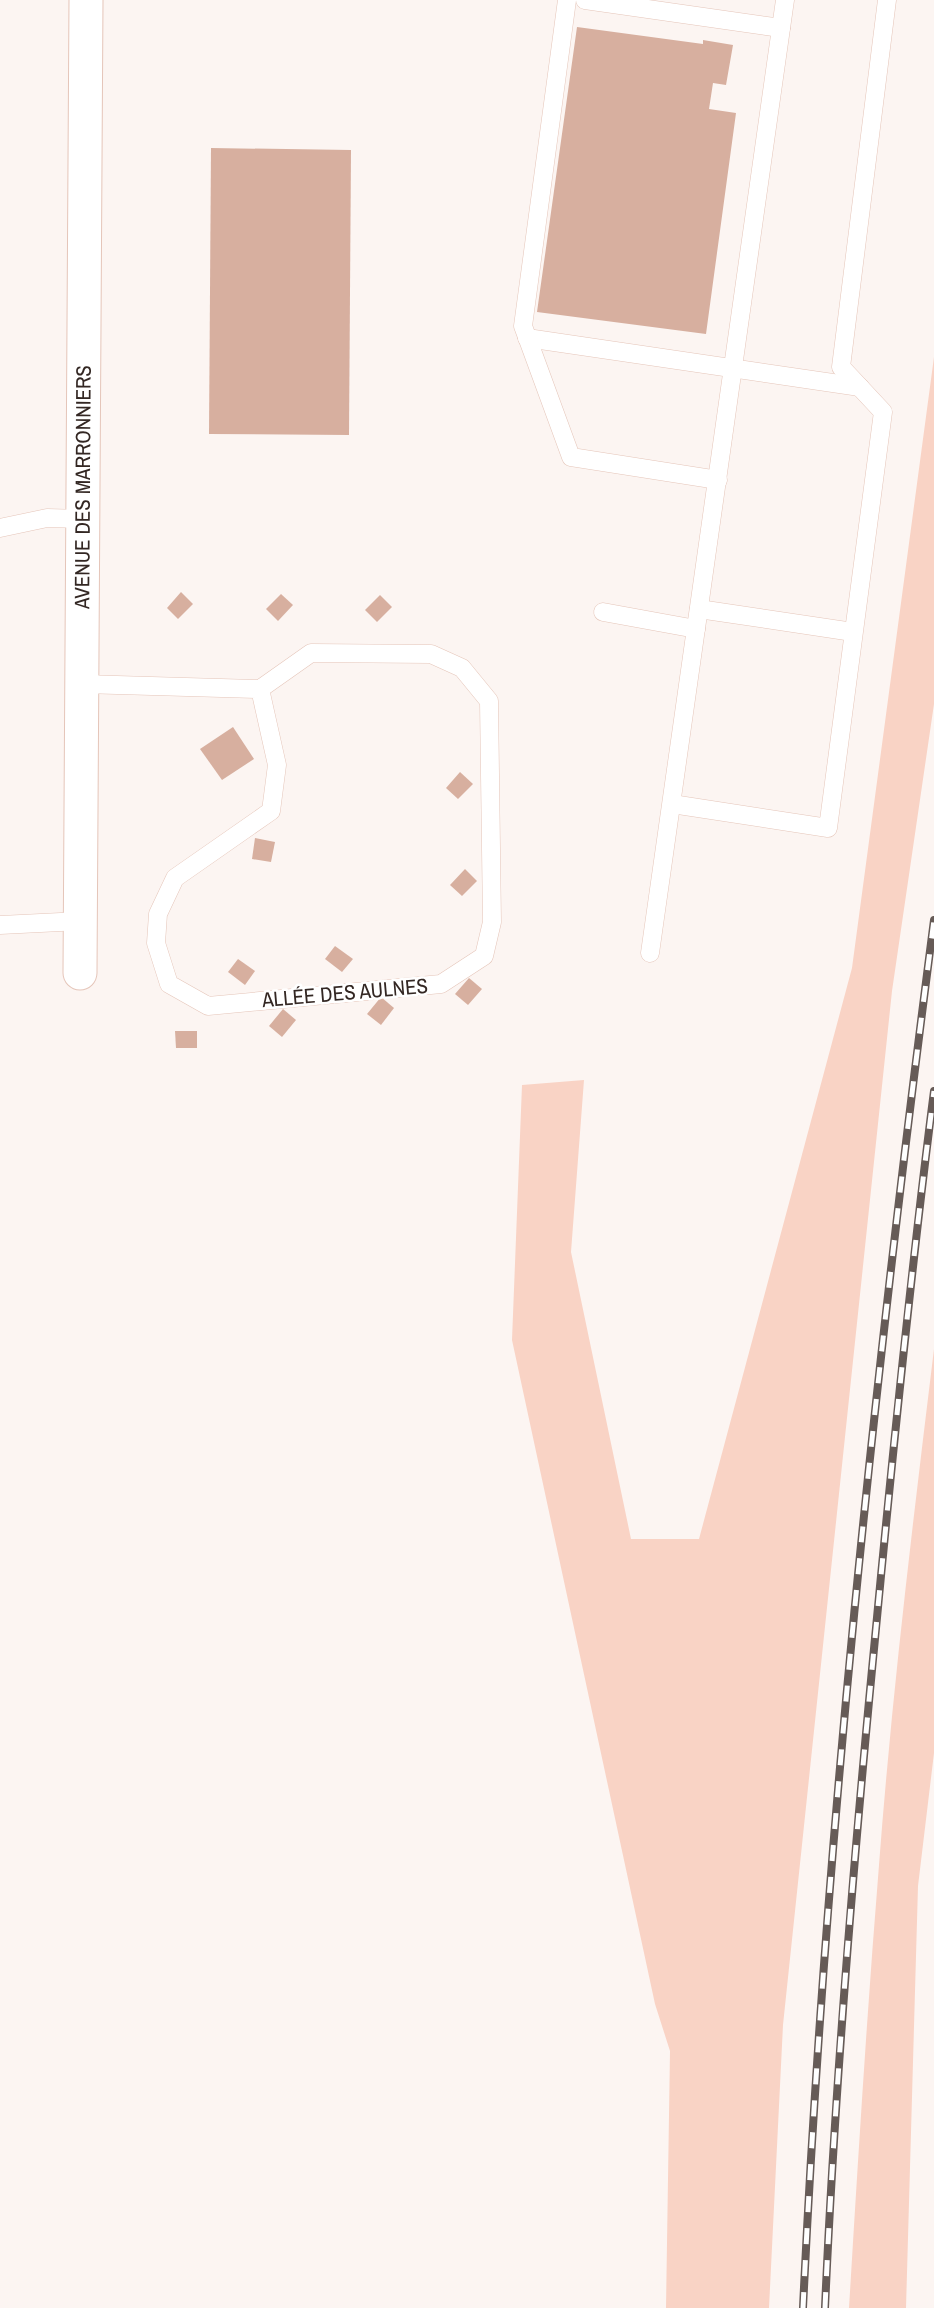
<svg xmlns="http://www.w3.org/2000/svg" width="934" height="2308" viewBox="0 0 934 2308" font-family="'Archivo Narrow',sans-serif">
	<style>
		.green { fill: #f9d3c5 }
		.building { fill: #d7af9f }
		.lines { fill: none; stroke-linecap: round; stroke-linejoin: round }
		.service-casing { stroke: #e5c5b9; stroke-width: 19 }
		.minor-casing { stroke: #e5c5b9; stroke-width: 35 }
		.service { stroke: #fff; stroke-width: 18 }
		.minor { stroke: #fff; stroke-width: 33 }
		.rail-casing { stroke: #665b57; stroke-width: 8 }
		.rail { stroke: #fff; stroke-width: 5; stroke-dasharray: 16; stroke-linecap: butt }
		.labels { text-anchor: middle; stroke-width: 5; stroke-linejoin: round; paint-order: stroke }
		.street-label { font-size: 21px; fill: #332723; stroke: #fff }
	</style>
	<rect width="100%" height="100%" fill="#fcf5f2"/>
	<g class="green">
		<path d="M 934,357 L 934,704 L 892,991 L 783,2025 L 769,2308 L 666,2308 L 670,2051 L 655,2004 L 512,1340 L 522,1085 L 584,1080 L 571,1252 L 631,1539 L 699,1539 L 852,968 Z"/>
		<path d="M 934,1349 L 934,1753 L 918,1886 L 906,2308 L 849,2308 C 858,2160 867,2012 879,1865 C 892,1693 913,1521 934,1349 Z"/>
	</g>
	<g class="building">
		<path d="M 577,27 L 703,44 L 703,40 L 733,45 L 726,85 L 713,83 L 709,109 L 736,113 L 706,334 L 537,312 Z"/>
		<path d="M 211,148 L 351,150 L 349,435 L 209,434 Z"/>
		<path d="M 181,592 L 193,604 L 178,619 L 167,608 Z"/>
		<path d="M 281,594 L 293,605 L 278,621 L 266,609 Z"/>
		<path d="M 380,595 L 392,607 L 377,622 L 365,610 Z"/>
		<path d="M 233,727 L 254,759 L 222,780 L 200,749 Z"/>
		<path d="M 460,772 L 473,784 L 458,799 L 446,788 Z"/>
		<path d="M 255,838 L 275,842 L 271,862 L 252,859 Z"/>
		<path d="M 465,869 L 477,881 L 462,896 L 450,885 Z"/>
		<path d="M 335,946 L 353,959 L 342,972 L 325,959 Z"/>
		<path d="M 238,959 L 255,971 L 245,985 L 228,972 Z"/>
		<path d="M 469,978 L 482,989 L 468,1005 L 455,994 Z"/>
		<path d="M 381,997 L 394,1008 L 381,1025 L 367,1014 Z"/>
		<path d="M 283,1009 L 296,1020 L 282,1037 L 269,1026 Z"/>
		<path d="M 175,1031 L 197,1031 L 197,1048 L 176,1048 Z"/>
	</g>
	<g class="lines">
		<defs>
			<g id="service">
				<path d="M 567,0 L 523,326 L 571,457 L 718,480"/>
				<path d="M 585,0 L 781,28"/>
				<path d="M 527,338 L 860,387"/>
				<path d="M 0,528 L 47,518 L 83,519"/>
				<path d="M 699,609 L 853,632"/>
				<path d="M 603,612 L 696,629"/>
				<path d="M 82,684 L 260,689 L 311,653 L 431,654 L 462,668 L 489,701 L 492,922 L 484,956 L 441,984 L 208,1006 L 169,984 L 156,943 L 158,914 L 175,878 L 271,811 L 277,765 L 260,689"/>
				<path d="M 672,804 L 828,828 L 883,412 L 841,367 L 887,0"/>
				<path d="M 0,925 L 81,921"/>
				<path d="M 650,953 L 785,0"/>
			</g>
			<g id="minor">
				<path id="s1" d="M 80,973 L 86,0"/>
			</g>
		</defs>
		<use href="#service" class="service-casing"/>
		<use href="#minor" class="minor-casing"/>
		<use href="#service" class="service"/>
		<use href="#minor" class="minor"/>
		<defs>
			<g id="rail">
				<path d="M 803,2308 C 825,1844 874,1381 934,920"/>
				<path d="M 825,2308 C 835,2081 854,1854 876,1628 C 893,1449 911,1270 934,1091"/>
			</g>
		</defs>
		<use href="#rail" class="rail-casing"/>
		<use href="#rail" class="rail"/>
	</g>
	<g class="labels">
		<g class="street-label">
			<text dy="7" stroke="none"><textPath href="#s1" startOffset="486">AVENUE DES MARRONNIERS</textPath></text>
			<text transform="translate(345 993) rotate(-5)" y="7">ALLÉE DES AULNES</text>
		</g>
	</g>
</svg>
